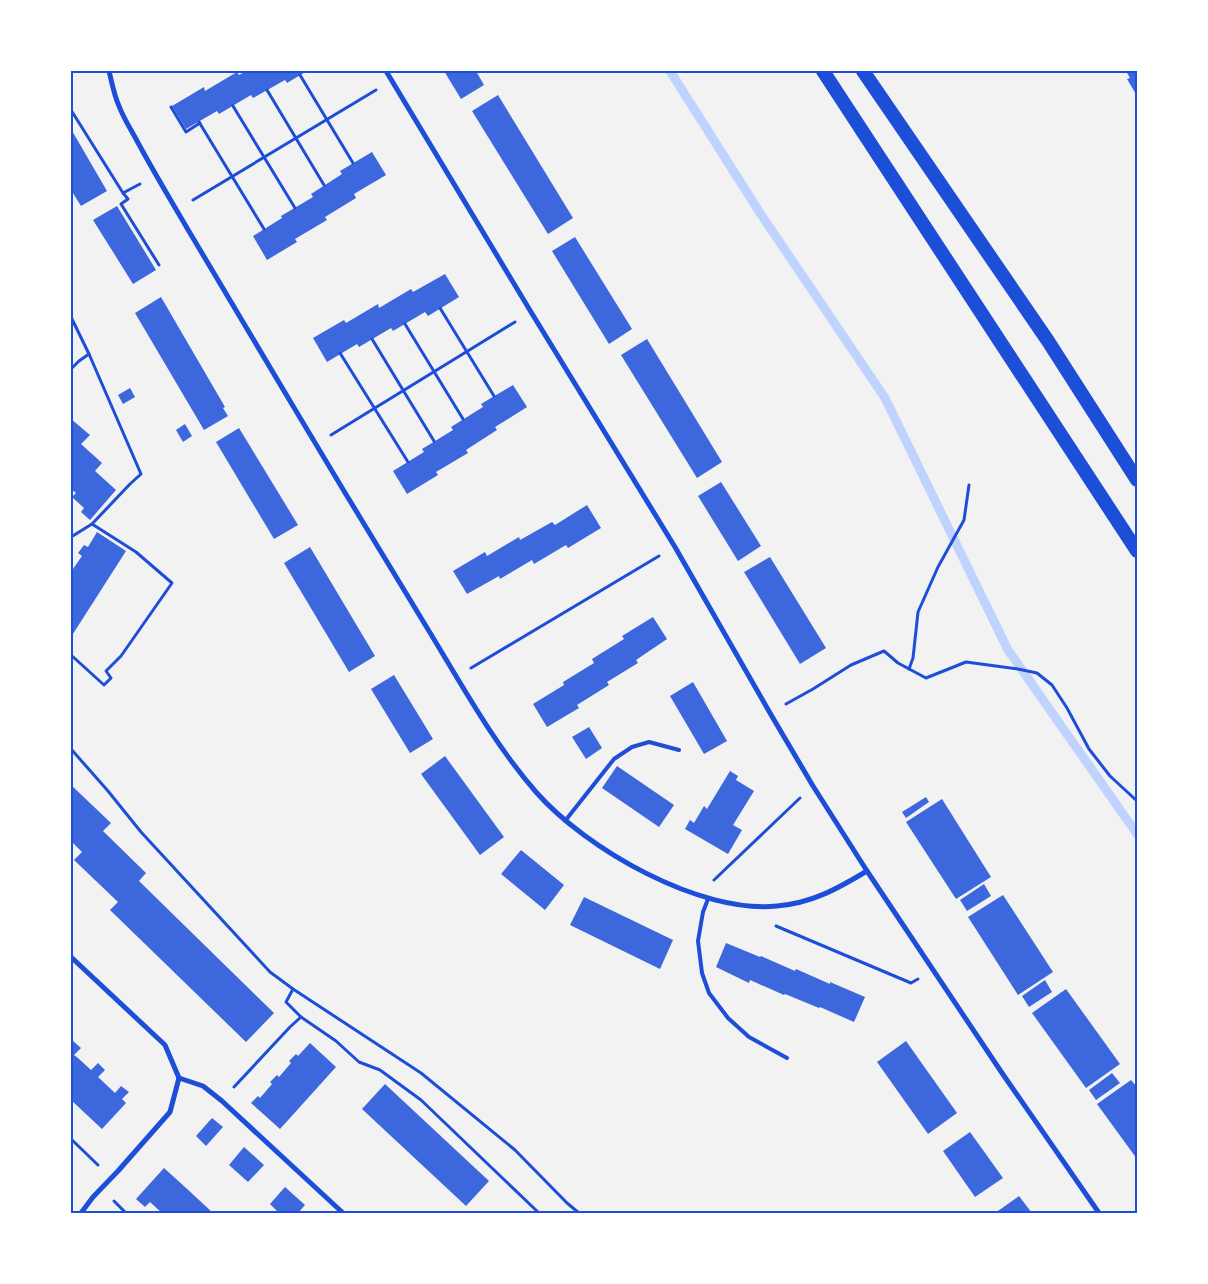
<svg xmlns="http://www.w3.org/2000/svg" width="1208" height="1284" viewBox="0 0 1208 1284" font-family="'Asap Condensed',sans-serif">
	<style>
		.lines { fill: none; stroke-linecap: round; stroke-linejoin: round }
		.stream { stroke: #bfd3fe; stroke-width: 9 }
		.building { fill: #3d67dc }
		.path { stroke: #1d4ed8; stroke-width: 3 }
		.service { stroke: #1d4ed8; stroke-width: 4 }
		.minor { stroke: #1d4ed8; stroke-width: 5 }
		.trunk { stroke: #1d4ed8; stroke-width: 14 }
		.neatline { fill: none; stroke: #1d4ed8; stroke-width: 2 }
	</style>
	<rect width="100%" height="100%" fill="#f2f2f2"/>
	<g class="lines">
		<path class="stream" d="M 670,71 L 760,213 L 885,398 L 1008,650 L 1137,834"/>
	</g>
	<g class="building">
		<path d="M 246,71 L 307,71 L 287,83 L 285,80 L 253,98 L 251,95 L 219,114 L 217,111 L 186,129 L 172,106 L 204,87 L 205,91 L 237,72 L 239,75 Z"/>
		<path d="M 444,71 L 476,71 L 484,85 L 461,99 Z"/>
		<path d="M 1126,71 L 1137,71 L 1137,96 L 1127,79 L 1130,78 Z"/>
		<path d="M 498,95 L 573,218 L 548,234 L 472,111 Z"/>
		<path d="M 71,129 L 107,191 L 81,206 L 71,190 Z"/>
		<path d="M 372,152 L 386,175 L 354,194 L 356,198 L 325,217 L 327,220 L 295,239 L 297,242 L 267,260 L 253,236 L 282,218 L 281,216 L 313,197 L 311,194 L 342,174 L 340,171 Z"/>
		<path d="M 117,206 L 156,270 L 133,284 L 93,220 Z"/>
		<path d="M 575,237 L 632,329 L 609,344 L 552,251 Z"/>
		<path d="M 445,274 L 459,297 L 428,316 L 425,312 L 393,331 L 391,328 L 359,347 L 357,344 L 327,362 L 313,338 L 344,320 L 346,323 L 378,304 L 379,308 L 411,289 L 413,292 Z"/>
		<path d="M 161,297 L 225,407 L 223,408 L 228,416 L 204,430 L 135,313 Z"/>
		<path d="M 647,339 L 722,462 L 697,478 L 621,355 Z"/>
		<path d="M 513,385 L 527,407 L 495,427 L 497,430 L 466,450 L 468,453 L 436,472 L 438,475 L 407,494 L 393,471 L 424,452 L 422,449 L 453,430 L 451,427 L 483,407 L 481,404 Z"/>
		<path d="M 130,388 L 135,397 L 123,404 L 118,395 Z"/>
		<path d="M 71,419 L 90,435 L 81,444 L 102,463 L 95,471 L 116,490 L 90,520 L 81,512 L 84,508 L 72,497 L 76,493 L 71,489 Z"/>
		<path d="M 185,424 L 192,436 L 183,442 L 176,430 Z"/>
		<path d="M 239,428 L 298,525 L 274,539 L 216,442 Z"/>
		<path d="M 721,482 L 761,546 L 738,561 L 698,496 Z"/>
		<path d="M 587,505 L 601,528 L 568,548 L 566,545 L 534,564 L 532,560 L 500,579 L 499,576 L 467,594 L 453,571 L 485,552 L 487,556 L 519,537 L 520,540 L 552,522 L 555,525 Z"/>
		<path d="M 97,532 L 126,551 L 71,637 L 71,568 L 73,569 L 82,556 L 78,553 L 84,545 L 88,547 Z"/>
		<path d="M 310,547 L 375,656 L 349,672 L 284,563 Z"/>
		<path d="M 770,557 L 826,648 L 800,664 L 744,572 Z"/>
		<path d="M 653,617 L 667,639 L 636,660 L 638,663 L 607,682 L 609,685 L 577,705 L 579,708 L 547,727 L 533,704 L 564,685 L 563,682 L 594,663 L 592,659 L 624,639 L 622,636 Z"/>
		<path d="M 394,675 L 433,739 L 410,753 L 371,689 Z"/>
		<path d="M 693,682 L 727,741 L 704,754 L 670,696 Z"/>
		<path d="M 589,727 L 602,748 L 586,759 L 572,737 Z"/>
		<path d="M 445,756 L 504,837 L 480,855 L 421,774 Z"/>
		<path d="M 617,766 L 674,805 L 659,827 L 602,788 Z"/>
		<path d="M 730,771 L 738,776 L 736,780 L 754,791 L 733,825 L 742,830 L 728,854 L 685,829 L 690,820 L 694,823 L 704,806 L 707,809 Z"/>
		<path d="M 71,785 L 111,823 L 103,831 L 146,873 L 139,881 L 274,1013 L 246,1042 L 110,910 L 118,902 L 74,860 L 82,852 L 71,841 Z"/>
		<path d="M 926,797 L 929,802 L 906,818 L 902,812 Z"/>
		<path d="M 942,799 L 991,877 L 956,899 L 906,822 Z"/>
		<path d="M 521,850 L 564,885 L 545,910 L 501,874 Z"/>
		<path d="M 984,884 L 991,896 L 967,911 L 960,900 Z"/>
		<path d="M 1003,895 L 1053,972 L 1018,995 L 968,917 Z"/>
		<path d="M 584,897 L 673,940 L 660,969 L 570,925 Z"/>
		<path d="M 726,943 L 760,957 L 761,956 L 795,971 L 796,969 L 830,984 L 830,982 L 865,997 L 854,1022 L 820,1007 L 819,1008 L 785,994 L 784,995 L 750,980 L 749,983 L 716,967 Z"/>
		<path d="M 1045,980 L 1052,992 L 1029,1007 L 1022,996 Z"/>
		<path d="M 1066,989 L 1120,1064 L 1086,1088 L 1032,1013 Z"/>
		<path d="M 73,1041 L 81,1048 L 74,1055 L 78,1058 L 91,1070 L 98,1063 L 105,1070 L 98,1077 L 115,1093 L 121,1086 L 129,1092 L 122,1099 L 126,1103 L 102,1129 L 71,1100 L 71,1043 Z"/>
		<path d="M 906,1041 L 957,1113 L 928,1134 L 877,1062 Z"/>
		<path d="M 310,1043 L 336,1067 L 280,1129 L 251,1103 L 258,1096 L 260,1098 L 272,1084 L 270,1082 L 277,1075 L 279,1077 L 291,1063 L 289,1061 L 296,1054 L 298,1056 Z"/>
		<path d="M 1112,1073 L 1120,1083 L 1096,1100 L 1089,1090 Z"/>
		<path d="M 1131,1080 L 1137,1087 L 1137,1159 L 1097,1104 Z"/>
		<path d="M 385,1084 L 489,1181 L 466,1206 L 362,1109 Z"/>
		<path d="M 212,1118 L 223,1127 L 206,1146 L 196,1136 Z"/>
		<path d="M 970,1132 L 1003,1178 L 975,1197 L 943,1151 Z"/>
		<path d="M 244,1147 L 264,1165 L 248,1182 L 229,1165 Z"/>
		<path d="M 164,1168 L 185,1187 L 213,1213 L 162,1213 L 150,1202 L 145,1207 L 136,1199 Z"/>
		<path d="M 285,1187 L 305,1205 L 298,1213 L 279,1213 L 270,1204 Z"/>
		<path d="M 1019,1196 L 1032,1213 L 995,1213 L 1005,1206 Z"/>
	</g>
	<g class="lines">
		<g class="path">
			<path d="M 300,75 L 353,163"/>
			<path d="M 267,90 L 324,185"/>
			<path d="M 233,106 L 295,208"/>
			<path d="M 171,107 L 186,132 L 200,123"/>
			<path d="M 71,110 L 123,193 L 128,199 L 121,204 L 159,265"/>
			<path d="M 199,122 L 264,229"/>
			<path d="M 123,193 L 140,184"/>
			<path d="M 193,200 L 376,90"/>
			<path d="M 440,308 L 494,396"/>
			<path d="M 71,317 L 89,354 L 141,474 L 130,484 L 92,524 L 71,537"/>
			<path d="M 405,324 L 463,419"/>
			<path d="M 372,339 L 434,441"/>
			<path d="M 340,353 L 408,462"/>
			<path d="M 71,369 L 79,361 L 89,354"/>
			<path d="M 331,435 L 515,322"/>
			<path d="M 71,655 L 104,685 L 111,678 L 106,671 L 121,656 L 172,583 L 136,552 L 92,524"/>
			<path d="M 471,668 L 659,556"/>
			<path d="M 909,669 L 913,658 L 918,612 L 938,567 L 964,520 L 969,485"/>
			<path d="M 786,704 L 813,689 L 851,665 L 884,651 L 898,663 L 926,678 L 966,662 L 1018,669 L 1037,673 L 1052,685 L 1067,708 L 1089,749 L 1110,776 L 1137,801"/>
			<path d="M 71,749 L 108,791 L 141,832 L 270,972 L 293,989 L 421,1073 L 515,1150 L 567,1203 L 579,1213"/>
			<path d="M 714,880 L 800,798"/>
			<path d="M 776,926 L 911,983 L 918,979"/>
			<path d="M 293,989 L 286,1002 L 301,1017 L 336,1041 L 359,1062 L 380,1070 L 421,1100 L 493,1169 L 539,1213"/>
			<path d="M 234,1087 L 290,1027 L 301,1017"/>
			<path d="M 71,1139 L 98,1165"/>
			<path d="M 114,1201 L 126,1213"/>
		</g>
		<g class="service">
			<path d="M 565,821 L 614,759 L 632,747 L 649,742 L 679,750"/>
			<path d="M 708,899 L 703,912 L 698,941 L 702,973 L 709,993 L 728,1018 L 749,1037 L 787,1058"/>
		</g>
		<g class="minor">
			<path d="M 109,71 C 112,83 114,95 119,106 C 123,117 130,128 136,139 C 152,169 170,199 187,228 C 223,288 258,347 293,406 C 339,483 385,559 432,636 C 464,689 495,745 536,792 C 586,849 700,914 777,906 C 812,903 837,889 867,871"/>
			<path d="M 386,71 L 531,312 L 675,547 L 770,713 L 813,786 L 867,871 L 1002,1073 L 1099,1213"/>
			<path d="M 71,957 L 165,1045 L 179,1078 L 203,1086 L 222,1101 L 343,1213"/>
			<path d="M 81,1213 L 93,1197 L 118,1171 L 170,1112 L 179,1078"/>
		</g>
		<g class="trunk">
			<path d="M 823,71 L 1137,551"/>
			<path d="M 863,71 L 1048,341 L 1137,480"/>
		</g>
	</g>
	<rect width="1208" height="1284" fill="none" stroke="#ffffff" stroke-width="145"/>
	<rect x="72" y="72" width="1064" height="1140" class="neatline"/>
</svg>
